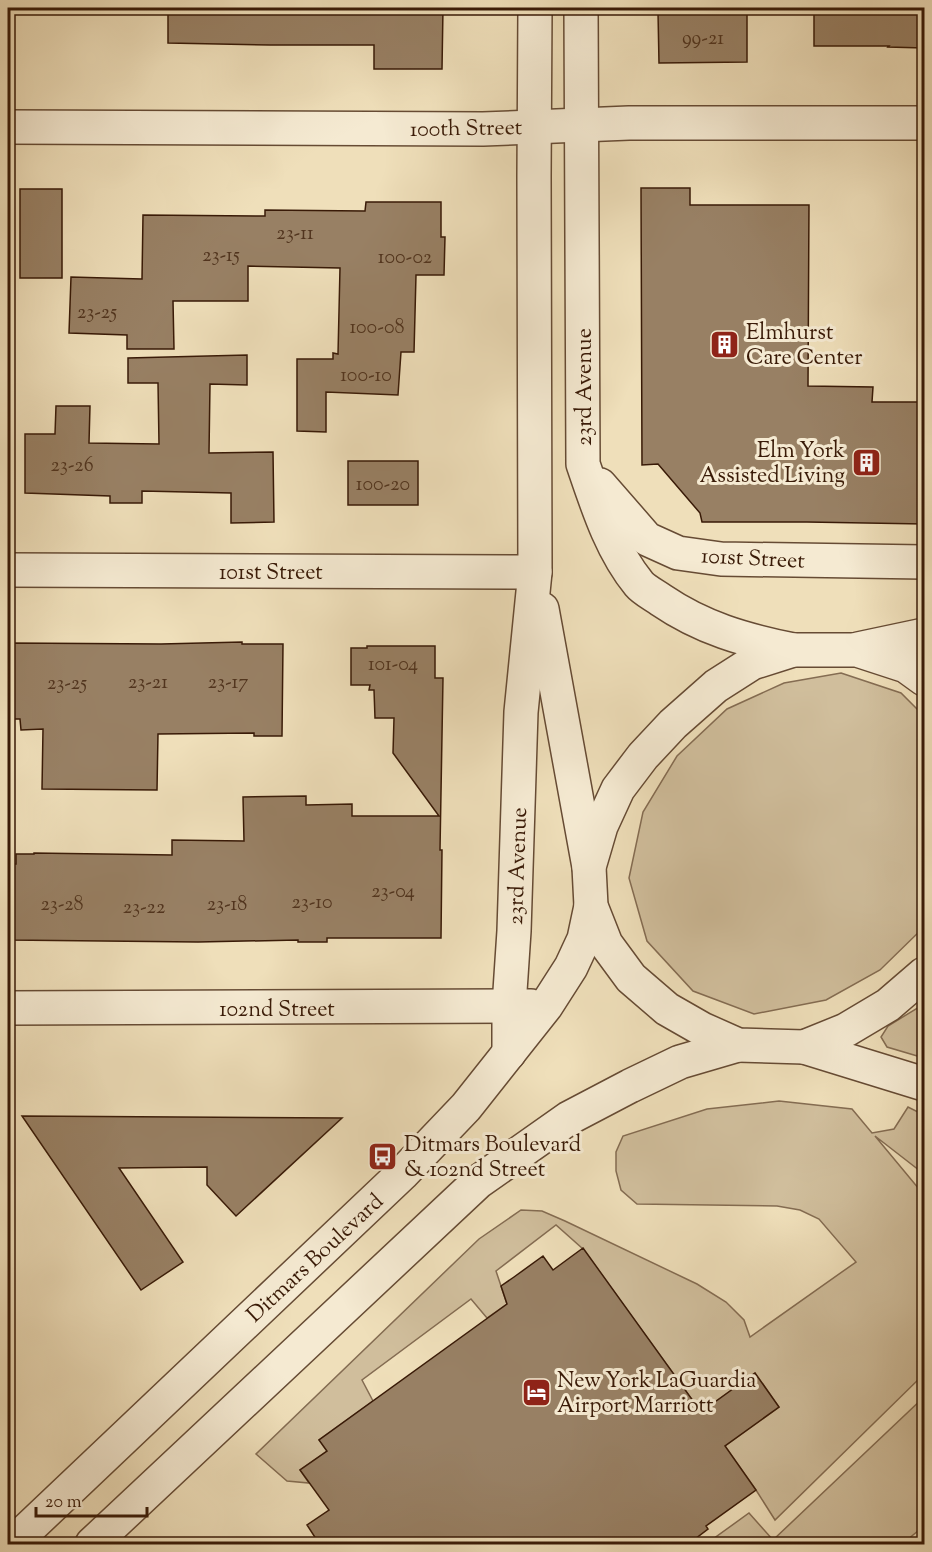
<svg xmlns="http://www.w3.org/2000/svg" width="932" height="1552" viewBox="0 0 932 1552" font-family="'Sorts Mill Goudy',serif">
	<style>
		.green { fill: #d0be9c; stroke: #846c52; stroke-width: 1.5 }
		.building { fill: #988064; stroke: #391a07; stroke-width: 1.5 }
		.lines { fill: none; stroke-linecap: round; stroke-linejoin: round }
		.minor-casing { stroke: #664b34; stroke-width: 36 }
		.tertiary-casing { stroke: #664b34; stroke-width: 36 }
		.minor { stroke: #f5ead2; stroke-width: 33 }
		.tertiary { stroke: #f5ead2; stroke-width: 33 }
		.labels { text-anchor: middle; stroke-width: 6; stroke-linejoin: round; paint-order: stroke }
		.number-label { font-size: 20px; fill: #51341e }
		.street-label { font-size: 22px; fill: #391a07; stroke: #f5ead2 }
		.poi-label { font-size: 22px; fill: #391a07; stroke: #f5ead2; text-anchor: start }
	</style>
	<rect width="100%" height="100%" fill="#efdfba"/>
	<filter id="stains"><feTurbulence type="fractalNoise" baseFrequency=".00333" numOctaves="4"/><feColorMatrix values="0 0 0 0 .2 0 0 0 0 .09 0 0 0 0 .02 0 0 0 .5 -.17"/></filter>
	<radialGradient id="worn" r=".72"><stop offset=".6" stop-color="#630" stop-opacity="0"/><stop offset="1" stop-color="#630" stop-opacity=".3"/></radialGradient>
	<g class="green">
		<path d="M 841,673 L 901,693 L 924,716 L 924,927 L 880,970 L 826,1000 L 754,1014 L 693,991 L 647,941 L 629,878 L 643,812 L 677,756 L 727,709 L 784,683 Z"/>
		<path d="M 924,1004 L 924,1058 L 887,1047 L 881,1037 L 888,1026 Z"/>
		<path d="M 779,1101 L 852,1109 L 872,1133 L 894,1129 L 908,1107 L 924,1115 L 924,1174 L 875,1136 L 924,1195 L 924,1374 L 775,1520 L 756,1490 L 725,1446 L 779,1407 L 755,1373 L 701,1412 L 583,1249 L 556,1225 L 496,1271 L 507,1304 L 487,1318 L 471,1299 L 362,1380 L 373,1401 L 319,1440 L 327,1451 L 300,1470 L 309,1483 L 287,1481 L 256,1454 L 479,1239 L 521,1210 L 542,1211 L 565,1221 L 697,1284 L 726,1302 L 744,1320 L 750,1337 L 856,1262 L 819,1219 L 800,1210 L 777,1206 L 637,1204 L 621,1190 L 616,1171 L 616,1152 L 623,1136 L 707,1109 Z"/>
		<path d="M 924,1397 L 924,1526 L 902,1544 L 706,1544 L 749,1513 L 773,1540 Z"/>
	</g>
	<g class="building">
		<path d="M 168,8 L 443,8 L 442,69 L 374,69 L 374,45 L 270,45 L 168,43 Z"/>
		<path d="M 814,8 L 924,8 L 924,48 L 888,47 L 889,46 L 814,46 Z"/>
		<path d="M 747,11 L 747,62 L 659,63 L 658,12 Z"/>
		<path d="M 641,188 L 690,188 L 690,205 L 809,205 L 808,386 L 873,387 L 872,402 L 924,402 L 924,524 L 807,522 L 702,522 L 700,513 L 658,464 L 642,465 Z"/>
		<rect x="20" y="189" width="42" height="89"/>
		<path d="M 366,202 L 441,202 L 441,237 L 445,237 L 444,275 L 416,275 L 414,352 L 401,352 L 398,395 L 326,392 L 326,432 L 297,431 L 297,359 L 333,359 L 333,353 L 338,354 L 340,268 L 248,266 L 248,301 L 173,301 L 174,349 L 127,349 L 127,335 L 69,333 L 71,277 L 142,279 L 143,215 L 265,216 L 265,210 L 365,211 Z"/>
		<path d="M 247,355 L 247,385 L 210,384 L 209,453 L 273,452 L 274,522 L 231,523 L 231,493 L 142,491 L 142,503 L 110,503 L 110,496 L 25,493 L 25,434 L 55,434 L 56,406 L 90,406 L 89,443 L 159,444 L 158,383 L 128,383 L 128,358 Z"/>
		<rect x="348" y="461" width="70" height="44"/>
		<path d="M 242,642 L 242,644 L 283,644 L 282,736 L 254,736 L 254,733 L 158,734 L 157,790 L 42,789 L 43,729 L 21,730 L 20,719 L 12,719 L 11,643 L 161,644 Z"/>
		<path d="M 367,646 L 435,646 L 435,678 L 443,678 L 440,850 L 442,850 L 441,938 L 327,938 L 327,942 L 298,942 L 298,940 L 198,942 L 8,940 L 8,864 L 16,864 L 16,854 L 34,854 L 34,853 L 172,855 L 172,840 L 244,841 L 243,797 L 306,796 L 306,805 L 352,804 L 352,816 L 439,816 L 393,753 L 394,718 L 375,718 L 374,690 L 369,690 L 370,685 L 351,685 L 351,648 L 367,648 Z"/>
		<path d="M 22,1116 L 342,1118 L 236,1216 L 207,1185 L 207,1167 L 119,1168 L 183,1262 L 141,1290 Z"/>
		<path d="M 583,1248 L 701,1412 L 755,1373 L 779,1407 L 725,1446 L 756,1490 L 706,1526 L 708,1529 L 687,1545 L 320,1545 L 307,1525 L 329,1510 L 300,1470 L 327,1451 L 319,1440 L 507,1304 L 501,1286 L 514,1277 L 543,1256 L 553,1270 Z"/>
	</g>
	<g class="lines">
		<defs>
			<g id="minor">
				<path d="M 581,8 L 583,464 C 597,505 611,550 639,584 C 644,590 654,595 661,600 C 702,628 744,640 793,650"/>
				<path d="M 8,127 L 483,129 L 629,123 L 924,123"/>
				<path d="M 600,485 L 647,539 L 678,553 L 721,559 L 924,562"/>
				<path d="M 8,570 L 535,572"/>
				<path d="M 542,609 L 589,867"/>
				<path d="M 8,1008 L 531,1006"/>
				<path d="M 509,1053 L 509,1006 L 514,931 L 521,712 L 535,572 L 534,176 L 535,8"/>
			</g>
			<g id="tertiary">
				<path d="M 858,649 L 924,635"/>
				<path d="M 924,679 L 906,666 L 857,650 L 793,650 L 752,663 L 716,686 L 673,724 L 643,756 L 618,789 L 601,826 L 589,867 L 591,906 L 606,944 L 631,978 L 667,1009 L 702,1029 L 738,1045 L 804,1047 L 846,1030 L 888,1005 L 924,974"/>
				<path d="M 804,1047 L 924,1084"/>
				<path d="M 12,1544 L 402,1174 L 466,1107 L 546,1006 L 571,967 L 584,939 L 591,906"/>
				<path d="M 92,1544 L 478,1182 L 569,1118 L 630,1086 L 680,1062 L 738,1045"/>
			</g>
		</defs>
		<use href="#minor" class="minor-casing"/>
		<use href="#tertiary" class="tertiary-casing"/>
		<use href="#minor" class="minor"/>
		<use href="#tertiary" class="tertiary"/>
	</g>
	<defs>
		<symbol id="building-square" viewBox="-11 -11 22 22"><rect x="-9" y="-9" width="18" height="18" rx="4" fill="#8f2418" stroke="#f5ead2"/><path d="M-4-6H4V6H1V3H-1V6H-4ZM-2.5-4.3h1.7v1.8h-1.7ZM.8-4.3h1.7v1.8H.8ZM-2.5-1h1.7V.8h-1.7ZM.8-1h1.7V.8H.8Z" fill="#fff"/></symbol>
		<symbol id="bus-square" viewBox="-11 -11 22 22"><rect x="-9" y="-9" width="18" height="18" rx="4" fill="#8f2418" stroke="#f5ead2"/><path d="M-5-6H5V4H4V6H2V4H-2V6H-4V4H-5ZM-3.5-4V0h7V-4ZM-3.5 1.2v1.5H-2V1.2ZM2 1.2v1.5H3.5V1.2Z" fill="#fff"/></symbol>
		<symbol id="hotel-square" viewBox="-11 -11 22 22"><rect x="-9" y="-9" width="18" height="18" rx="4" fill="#8f2418" stroke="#f5ead2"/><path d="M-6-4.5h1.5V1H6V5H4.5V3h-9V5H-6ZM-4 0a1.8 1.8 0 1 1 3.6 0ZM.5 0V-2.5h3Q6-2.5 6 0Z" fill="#fff"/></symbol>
	</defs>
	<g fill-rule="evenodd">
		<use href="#building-square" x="708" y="328" width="33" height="33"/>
		<use href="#building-square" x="850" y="446" width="33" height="33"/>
		<use href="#bus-square" x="366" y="1140" width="33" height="33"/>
		<use href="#hotel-square" x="520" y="1376" width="33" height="33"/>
	</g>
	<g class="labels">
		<g class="number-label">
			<text x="703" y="44">99-21</text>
			<text x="295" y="239">23-11</text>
			<text x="221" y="261">23-15</text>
			<text x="405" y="263">100-02</text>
			<text x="97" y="318">23-25</text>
			<text x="377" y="333">100-08</text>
			<text x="366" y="381">100-10</text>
			<text x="72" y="471">23-26</text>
			<text x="383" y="490">100-20</text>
			<text x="393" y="670">101-04</text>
			<text x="148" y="688">23-21</text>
			<text x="228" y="688">23-17</text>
			<text x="67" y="689">23-25</text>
			<text x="393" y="897">23-04</text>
			<text x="312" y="908">23-10</text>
			<text x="62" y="910">23-28</text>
			<text x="227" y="910">23-18</text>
			<text x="144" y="913">23-22</text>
		</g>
		<g class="street-label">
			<text transform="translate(466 127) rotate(-1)" y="8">100th Street</text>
			<text transform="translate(583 387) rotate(-90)" y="8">23rd Avenue</text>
			<text transform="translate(753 557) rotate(3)" y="8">101st Street</text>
			<text x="271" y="579">101st Street</text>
			<text transform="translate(516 866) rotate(-88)" y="8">23rd Avenue</text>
			<text x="277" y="1016">102nd Street</text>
			<text transform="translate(314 1257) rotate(-43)" y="8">Ditmars Boulevard</text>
		</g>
		<g class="poi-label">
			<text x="746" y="339">Elmhurst<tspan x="746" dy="25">Care Center</tspan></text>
			<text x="845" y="457" text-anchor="end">Elm York<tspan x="845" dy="25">Assisted Living</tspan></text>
			<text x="404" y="1151">Ditmars Boulevard<tspan x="404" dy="25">&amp; 102nd Street</tspan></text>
			<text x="557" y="1387">New York LaGuardia<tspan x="557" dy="25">Airport Marriott</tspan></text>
		</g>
	</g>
	<rect width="932" height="1552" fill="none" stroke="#efdfba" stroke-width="30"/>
	<rect x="9" y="9" width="914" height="1534" fill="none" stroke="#391a07" stroke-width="3"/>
	<rect x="15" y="15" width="902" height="1522" fill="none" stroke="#391a07" stroke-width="1.5"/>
	<path d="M36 1507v9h111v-9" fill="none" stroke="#391a07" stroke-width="3"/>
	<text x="45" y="1507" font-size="18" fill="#391a07" stroke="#f5ead2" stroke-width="4.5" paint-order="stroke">20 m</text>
	<rect width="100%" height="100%" filter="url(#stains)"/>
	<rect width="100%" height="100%" fill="url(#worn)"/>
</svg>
